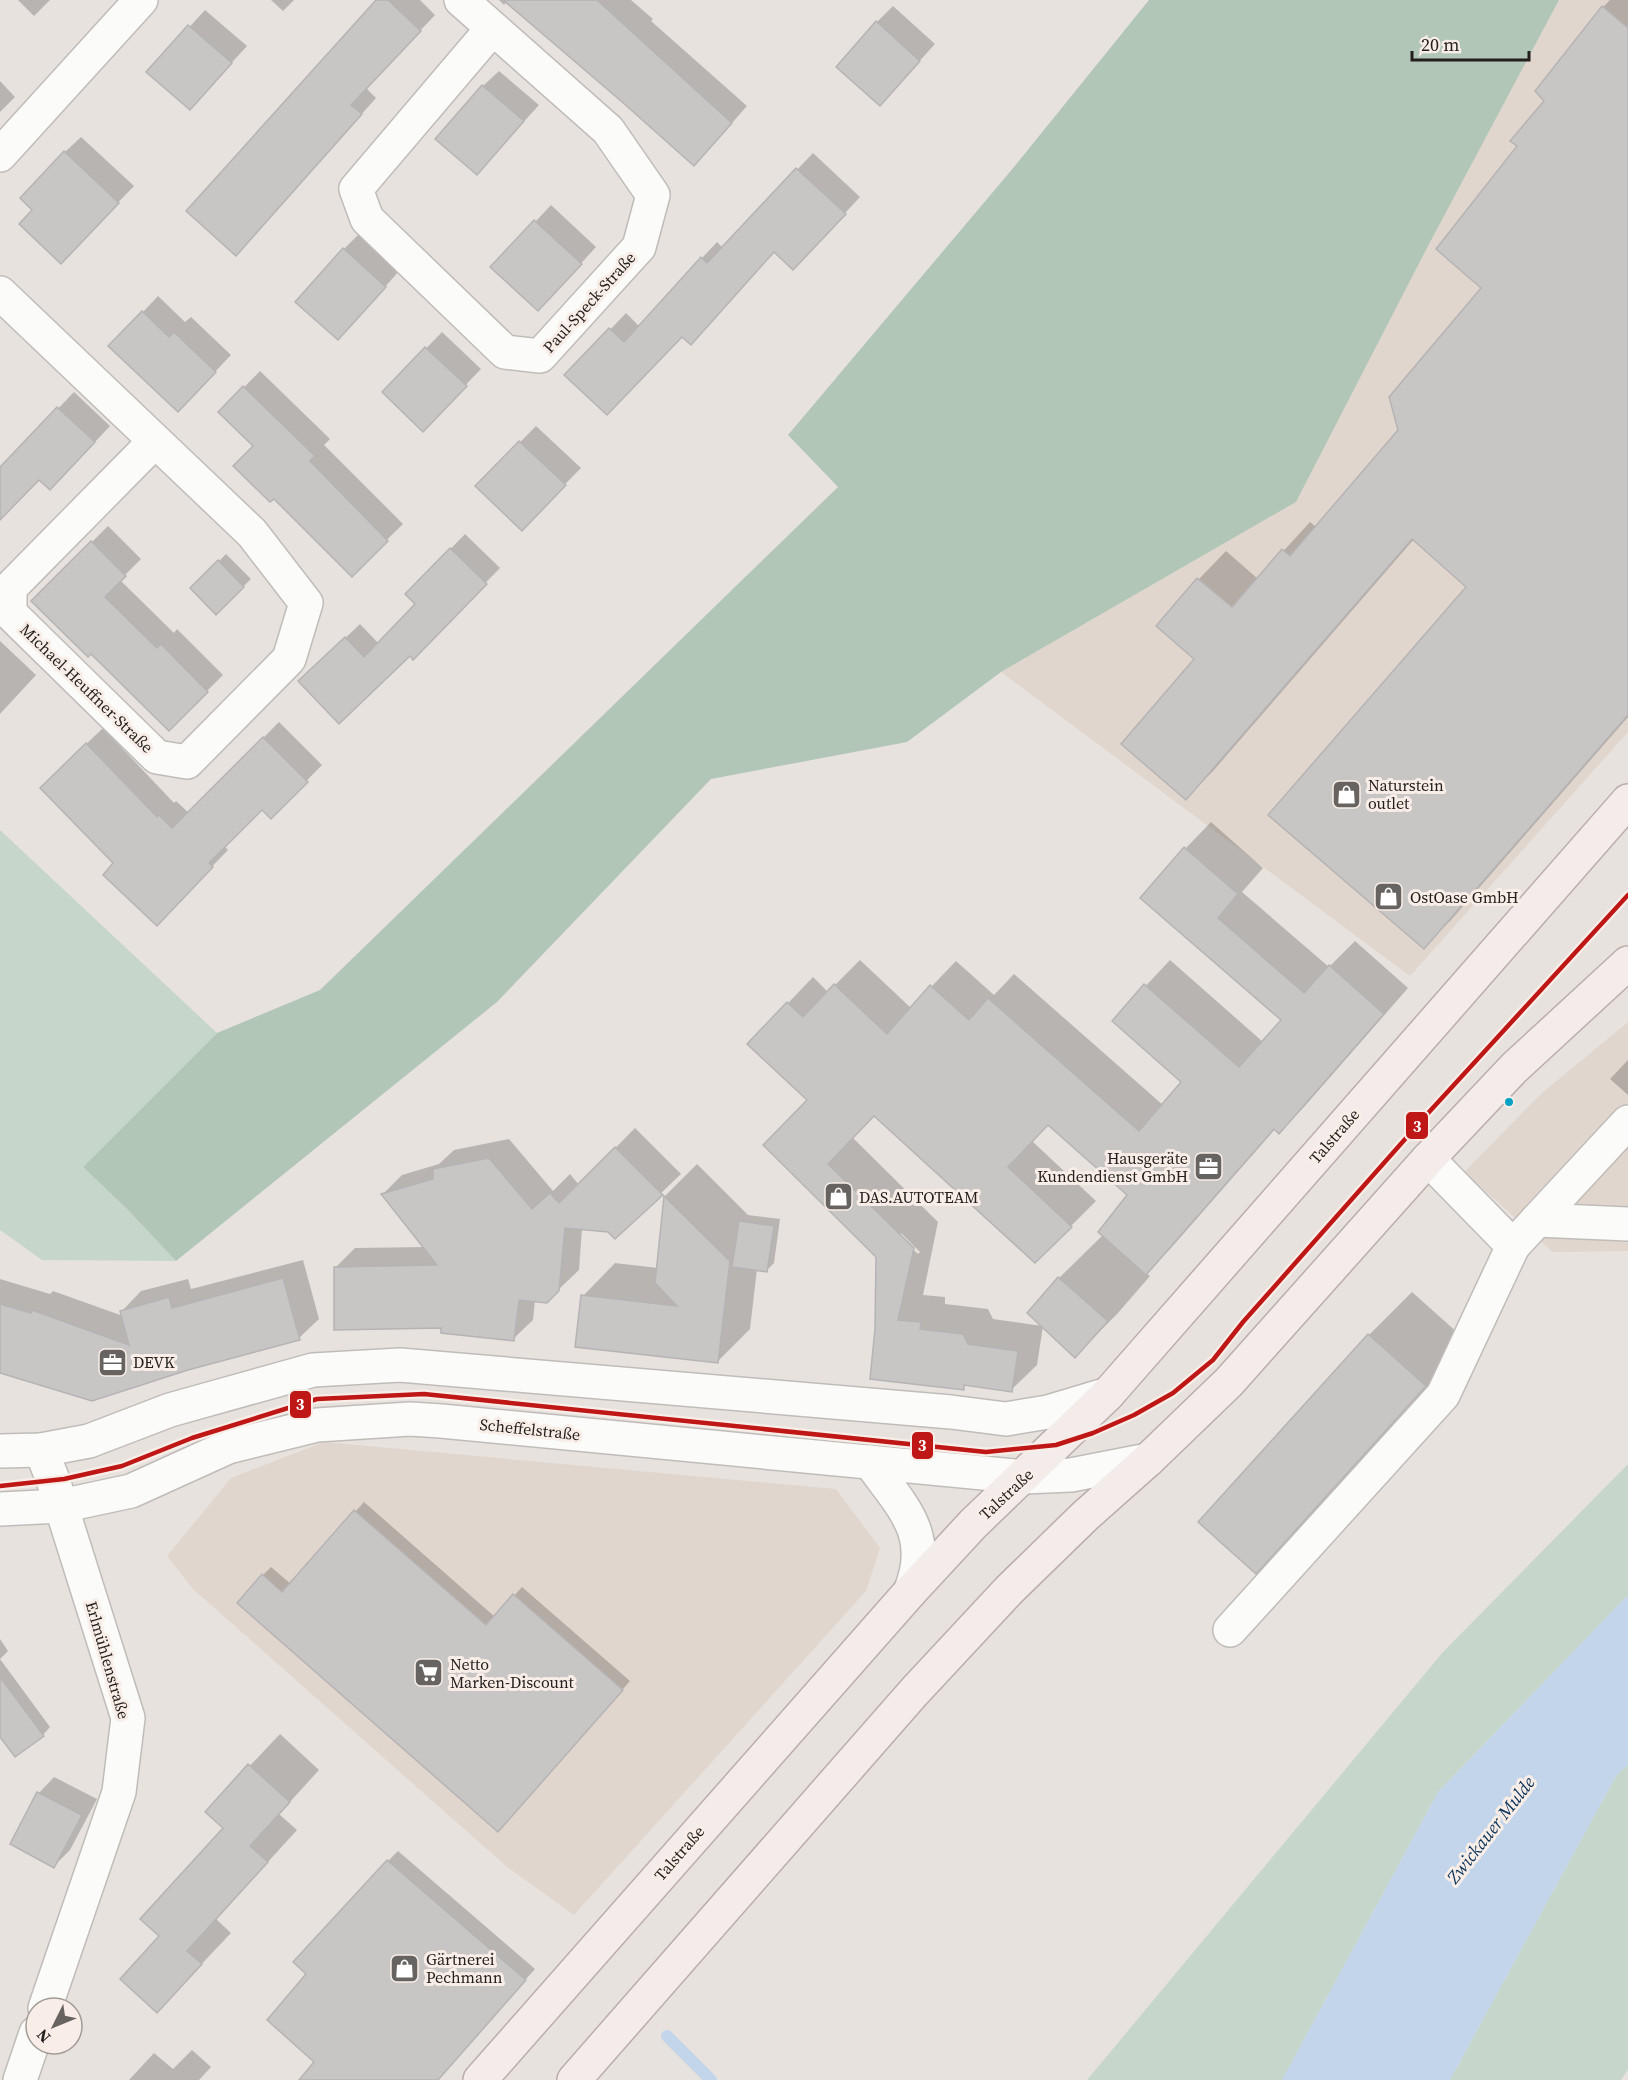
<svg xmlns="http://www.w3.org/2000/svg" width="1628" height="2080" viewBox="0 0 1628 2080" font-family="'Source Serif 4',serif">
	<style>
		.built { fill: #e1d6cd }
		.green { fill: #c7d6ca }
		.forest { fill: #b2c6b8 }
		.water { fill: #c2d5ea }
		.shadow { fill: #0003; fill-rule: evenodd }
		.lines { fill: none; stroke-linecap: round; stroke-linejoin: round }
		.stream { stroke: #c2d5ea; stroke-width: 12 }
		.building { fill: #c8c5c5; stroke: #b6b3b4; stroke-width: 1.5 }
		.minor-casing { stroke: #c0bcb9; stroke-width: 36 }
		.major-casing { stroke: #bcadaa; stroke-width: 36 }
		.minor { stroke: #fbfbfa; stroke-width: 33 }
		.major { stroke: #f4ebeb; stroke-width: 33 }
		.tram-1-casing { stroke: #f9eee7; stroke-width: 9 }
		.tram-1 { stroke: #be1716; stroke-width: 4.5 }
		.bus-dot { fill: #02a2c5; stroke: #f9eee7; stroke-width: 2 }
		.labels { text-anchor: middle; stroke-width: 6; stroke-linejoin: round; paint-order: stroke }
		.street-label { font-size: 16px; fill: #221f1c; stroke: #f9eee7 }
		.poi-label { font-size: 16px; fill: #221f1c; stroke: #f9eee7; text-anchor: start }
		.water-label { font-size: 18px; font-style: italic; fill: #0a345d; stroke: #f9eee7 }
		.line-badge { stroke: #f9eee7; stroke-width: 2 }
		.badge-label { font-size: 16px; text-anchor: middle; font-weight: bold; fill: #fff }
	</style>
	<rect width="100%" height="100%" fill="#e7e2de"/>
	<g class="built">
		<path d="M 1559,0 L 1628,0 L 1628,732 L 1410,976 L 1001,672 L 1296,502 L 1427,248 Z"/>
		<path d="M 1628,1022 L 1628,1251 L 1553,1252 L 1464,1172 L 1542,1093 Z"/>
		<path d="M 324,1442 L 836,1489 L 880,1548 L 866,1591 L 574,1915 L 506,1866 L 193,1589 L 167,1556 L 231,1478 Z"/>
	</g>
	<g class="green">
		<path d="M 0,830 L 217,1033 L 83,1167 L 126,1208 L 176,1261 L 42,1260 L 0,1230 Z"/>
		<path d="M 1628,1464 L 1628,1595 L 1438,1792 L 1282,2080 L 1087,2080 L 1443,1652 Z"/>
		<path d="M 1628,1765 L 1628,2069 L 1621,2080 L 1450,2080 L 1616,1776 Z"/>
	</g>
	<path class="forest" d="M 1149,0 L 1559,0 L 1427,248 L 1296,502 L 1001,672 L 907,742 L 711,779 L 497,1002 L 176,1261 L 126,1208 L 83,1167 L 217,1033 L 320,990 L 838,487 L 788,435 L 1014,167 Z"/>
	<path class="water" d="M 1628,1595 L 1628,1765 L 1616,1776 L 1450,2080 L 1282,2080 L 1438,1792 Z"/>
	<g class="shadow">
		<path d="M 18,0 L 50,0 L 34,16 Z"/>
		<path d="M 271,0 L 294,0 L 283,11 Z"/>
		<path d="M 378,0 L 420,0 L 435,15 L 366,88 L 376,98 L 251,238 Z"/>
		<path d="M 499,0 L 631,0 L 653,19 L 651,21 L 747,106 L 709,149 L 564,50 L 507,1 L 504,5 Z"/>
		<path d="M 1610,0 L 1628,0 L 1628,717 L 1451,920 L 1423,947 L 1468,587 L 1414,539 L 1213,771 L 1186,798 L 1196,659 L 1158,626 L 1199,579 L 1226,551 L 1258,579 L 1310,522 L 1316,527 L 1399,431 L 1483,287 L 1519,145 L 1603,7 Z"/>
		<path d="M 893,6 L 935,44 L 895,88 L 877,22 Z"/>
		<path d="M 205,10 L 247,46 L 190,108 L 148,72 Z"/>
		<path d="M 499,71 L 539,105 L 477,173 L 483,86 Z"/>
		<path d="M 0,81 L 15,97 L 0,112 Z"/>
		<path d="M 81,137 L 134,186 L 76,246 L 34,210 L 65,152 Z"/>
		<path d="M 813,153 L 860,197 L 809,252 L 775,250 L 682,335 L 567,375 L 626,313 L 640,327 L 702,258 L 717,242 L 723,248 Z"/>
		<path d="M 551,205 L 596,247 L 553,294 L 493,267 Z"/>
		<path d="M 359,234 L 400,270 L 354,322 L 344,249 Z"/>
		<path d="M 158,296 L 185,322 L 191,317 L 231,355 L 193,395 L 143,312 Z"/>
		<path d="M 442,332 L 481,369 L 423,429 L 384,392 Z"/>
		<path d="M 260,371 L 330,439 L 324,445 L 403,524 L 352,574 L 255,446 L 220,412 Z"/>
		<path d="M 74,392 L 110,426 L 66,473 L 39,478 L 0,518 L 0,466 L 1,468 Z"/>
		<path d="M 536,426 L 581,468 L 521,529 L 477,486 Z"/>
		<path d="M 108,526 L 141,559 L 120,580 L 174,633 L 177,629 L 223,675 L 169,729 L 91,652 L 33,601 Z"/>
		<path d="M 465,534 L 500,568 L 413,657 L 410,654 L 315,667 L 360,624 L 379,644 L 417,604 L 407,594 Z"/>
		<path d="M 226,554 L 251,579 L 216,613 L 192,588 Z"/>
		<path d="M 0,641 L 36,675 L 0,714 Z"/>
		<path d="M 279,722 L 322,765 L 271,817 L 262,808 L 224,846 L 228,850 L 172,908 L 115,863 L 57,772 L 103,728 L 174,803 L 176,801 L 189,813 Z"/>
		<path d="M 1211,822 L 1263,868 L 1242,892 L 1329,967 L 1355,941 L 1408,988 L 1304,1107 L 1279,1132 L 1275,1129 L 1171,1248 L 1146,1273 L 1150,1276 L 1118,1313 L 1075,1356 L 1029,1313 L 1059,1278 L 1103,1235 L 1129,1195 L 1049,1123 L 1032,1141 L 1096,1201 L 1071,1226 L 874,1114 L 853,1138 L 938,1222 L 923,1295 L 945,1297 L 945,1304 L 988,1309 L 993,1319 L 1043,1326 L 1037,1365 L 1011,1390 L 967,1384 L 963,1388 L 877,1329 L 878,1257 L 765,1145 L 809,1100 L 749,1044 L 813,977 L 828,992 L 860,960 L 911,1008 L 956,961 L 994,995 L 1014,974 L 1163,1105 L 1183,1082 L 1114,1020 L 1170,960 L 1263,1042 L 1283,1020 L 1142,898 L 1186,848 ZM 901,1233 L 920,1252 L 918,1254 L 901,1238 Z"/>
		<path d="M 1628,1060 L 1628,1095 L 1610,1079 Z"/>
		<path d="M 635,1128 L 681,1174 L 615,1237 L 609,1231 L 582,1228 L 579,1270 L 558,1290 L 535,1300 L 533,1320 L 513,1339 L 443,1327 L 335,1268 L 355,1248 L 425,1247 L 383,1194 L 402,1175 L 439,1164 L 454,1150 L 509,1139 L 553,1191 L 570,1174 L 579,1185 Z"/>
		<path d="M 697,1164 L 748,1215 L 780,1219 L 774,1263 L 767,1270 L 757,1269 L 750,1329 L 717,1362 L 583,1296 L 615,1263 L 658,1268 L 665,1196 Z"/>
		<path d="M 303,1260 L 319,1319 L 299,1338 L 0,1370 L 0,1279 L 50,1294 L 53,1291 L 123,1316 L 122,1311 L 141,1291 L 188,1279 L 191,1289 Z"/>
		<path d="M 1412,1292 L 1468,1342 L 1299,1528 L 1256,1572 L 1200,1522 L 1369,1335 Z"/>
		<path d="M 364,1502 L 495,1617 L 522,1587 L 630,1681 L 507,1821 L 263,1575 L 271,1567 L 291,1584 Z"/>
		<path d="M 0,1639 L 8,1651 L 0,1659 Z"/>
		<path d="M 0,1659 L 50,1727 L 43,1735 L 0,1735 Z"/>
		<path d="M 280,1734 L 319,1770 L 279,1814 L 297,1830 L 216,1919 L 231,1933 L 157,2011 L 161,1936 L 225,1828 L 207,1811 Z"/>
		<path d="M 54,1777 L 97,1799 L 70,1850 L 54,1866 L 39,1793 Z"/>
		<path d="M 398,1851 L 535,1969 L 435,2080 L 301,2080 L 316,2062 L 308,1974 L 388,1861 Z"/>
		<path d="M 192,2050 L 211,2067 L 199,2080 L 129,2080 L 154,2053 L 173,2069 Z"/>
	</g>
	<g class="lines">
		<path class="stream" d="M 667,2036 L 711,2080"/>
	</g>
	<g class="building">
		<path d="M 376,0 L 388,0 L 421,31 L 351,105 L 362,114 L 236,256 L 186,211 Z"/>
		<path d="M 503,0 L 597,0 L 732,123 L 694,166 L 621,101 Z"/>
		<path d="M 1602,6 L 1628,28 L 1628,715 L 1424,949 L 1268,815 L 1466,587 L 1412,539 L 1186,800 L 1121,744 L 1194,659 L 1156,626 L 1197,578 L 1232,607 L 1282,549 L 1290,556 L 1398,430 L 1389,397 L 1481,288 L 1436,249 L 1517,146 L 1510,141 L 1544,101 L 1535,91 Z"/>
		<path d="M 876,21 L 920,61 L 880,106 L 836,67 Z"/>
		<path d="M 188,25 L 232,63 L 190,110 L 146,72 Z"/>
		<path d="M 482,85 L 524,121 L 477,175 L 435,139 Z"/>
		<path d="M 64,151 L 119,203 L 61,264 L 19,224 L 32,210 L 20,198 Z"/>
		<path d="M 796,168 L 846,214 L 793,270 L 774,252 L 691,345 L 682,337 L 607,415 L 564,375 L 609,328 L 624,342 L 701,257 L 707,263 Z"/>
		<path d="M 534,220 L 582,264 L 538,311 L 490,267 Z"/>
		<path d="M 343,248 L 386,287 L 338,340 L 295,302 Z"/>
		<path d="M 142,311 L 169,337 L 174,332 L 216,372 L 178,412 L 108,346 Z"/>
		<path d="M 425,347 L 467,386 L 423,432 L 382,392 Z"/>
		<path d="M 243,386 L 315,456 L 310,461 L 388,541 L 352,577 L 274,499 L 270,502 L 233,466 L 253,446 L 218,412 Z"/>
		<path d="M 57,407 L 95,442 L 50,490 L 39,480 L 0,520 L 0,467 Z"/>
		<path d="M 519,441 L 566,485 L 522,531 L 475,486 Z"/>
		<path d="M 91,541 L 126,576 L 105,597 L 157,648 L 161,644 L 208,692 L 169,731 L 91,654 L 88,657 L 31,601 Z"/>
		<path d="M 450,548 L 487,584 L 413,660 L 410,656 L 339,724 L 298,681 L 345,637 L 364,657 L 415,604 L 405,594 Z"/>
		<path d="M 218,560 L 244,587 L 216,615 L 190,588 Z"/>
		<path d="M 263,737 L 308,782 L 271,819 L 262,810 L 209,863 L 213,867 L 157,926 L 103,875 L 113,863 L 40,788 L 86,743 L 157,817 L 159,815 L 172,828 Z"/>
		<path d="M 1184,847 L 1238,894 L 1218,918 L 1304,993 L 1329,965 L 1384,1014 L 1279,1134 L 1274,1129 L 1146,1275 L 1098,1232 L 1127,1195 L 1048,1125 L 1008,1167 L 1072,1227 L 1035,1263 L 874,1116 L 828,1164 L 914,1248 L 898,1320 L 921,1322 L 920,1329 L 963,1334 L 968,1344 L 1018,1351 L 1012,1392 L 964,1385 L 964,1390 L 870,1379 L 875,1329 L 876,1257 L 763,1145 L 807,1100 L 747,1044 L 787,1002 L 803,1017 L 834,984 L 887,1034 L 930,985 L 969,1020 L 988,998 L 1139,1131 L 1181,1082 L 1112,1021 L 1144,984 L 1239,1067 L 1281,1020 L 1140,898 Z"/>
		<path d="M 615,1147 L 663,1195 L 615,1239 L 608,1232 L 565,1228 L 559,1291 L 547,1303 L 519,1300 L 514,1341 L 441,1333 L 441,1328 L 334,1330 L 334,1267 L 437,1265 L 381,1194 L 433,1179 L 433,1169 L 489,1158 L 532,1209 L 550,1193 L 559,1203 Z"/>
		<path d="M 664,1196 L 730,1261 L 718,1363 L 575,1347 L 581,1295 L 677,1306 L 655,1283 Z"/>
		<path d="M 739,1221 L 774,1226 L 767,1272 L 732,1267 Z"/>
		<path d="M 1058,1277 L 1108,1321 L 1075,1358 L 1027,1313 Z"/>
		<path d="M 283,1278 L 300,1340 L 188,1370 L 92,1401 L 0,1373 L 0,1304 L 31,1313 L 32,1310 L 129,1345 L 120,1311 L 169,1297 L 172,1308 Z"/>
		<path d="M 1368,1334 L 1426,1386 L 1256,1574 L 1198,1522 Z"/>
		<path d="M 354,1510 L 486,1625 L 513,1594 L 623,1690 L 498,1832 L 237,1603 L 262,1574 L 282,1592 Z"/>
		<path d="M 0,1677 L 44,1736 L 15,1757 L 0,1737 Z"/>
		<path d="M 248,1764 L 290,1802 L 250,1846 L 268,1862 L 187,1951 L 202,1964 L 157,2013 L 120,1979 L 159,1936 L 140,1919 L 223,1828 L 205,1812 Z"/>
		<path d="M 37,1792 L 82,1815 L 54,1868 L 10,1844 Z"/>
		<path d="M 387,1860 L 526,1980 L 438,2080 L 299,2080 L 314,2062 L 267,2020 L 306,1974 L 293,1962 Z"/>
	</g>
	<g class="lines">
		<defs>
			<g id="minor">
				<path d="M 461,0 L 608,130 L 653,195 L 639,247 L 540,356 L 505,352 L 367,219 L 356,189 L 492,29"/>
				<path d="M 0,155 L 141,0"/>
				<path d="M 0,293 L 252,533 L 306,603 L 289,659 L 187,762 L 157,757 L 10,613 L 10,588 L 154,442"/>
				<path d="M 1537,1220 L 1628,1224"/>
				<path d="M 1513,1246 L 1628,1122"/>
				<path d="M 41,1450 L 53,1480 L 128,1718 L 119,1792 L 45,2008"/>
				<path d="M 0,1451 L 41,1450 L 89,1441 L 170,1410 L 313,1370 L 400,1365 L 951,1412 L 1006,1419 L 1048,1412 L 1108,1394"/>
				<path d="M 870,1462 C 902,1507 934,1534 910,1592"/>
				<path d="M 0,1509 L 61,1506 L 131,1491 L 228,1447 L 317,1425 L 410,1419 L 441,1421 L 1024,1477 L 1071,1475 L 1148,1460"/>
				<path d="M 1230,1630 L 1443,1395 L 1513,1246 L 1428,1159"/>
				<path d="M 20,2080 L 36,2033"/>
			</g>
			<g id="major">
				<path d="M 480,2080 L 910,1592 L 973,1524 L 1108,1394 L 1628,801"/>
				<path d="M 574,2080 L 914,1692 L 1009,1590 L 1085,1516 L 1148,1460 L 1229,1382 L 1428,1159 L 1514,1068 L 1628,963"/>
			</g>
		</defs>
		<use href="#minor" class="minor-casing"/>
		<use href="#major" class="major-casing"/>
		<use href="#minor" class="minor"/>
		<use href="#major" class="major"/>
		<defs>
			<path id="tram-1" d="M 0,1486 L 64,1479 L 122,1466 L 192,1438 L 317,1399 L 424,1394 L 986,1452 L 1056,1445 L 1093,1433 L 1134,1415 L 1173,1393 L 1213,1360 L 1243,1322 L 1430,1111 L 1628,895"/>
		</defs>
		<use href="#tram-1" class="tram-1-casing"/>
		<use href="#tram-1" class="tram-1"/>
	</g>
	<defs>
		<symbol id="shop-square" viewBox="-11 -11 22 22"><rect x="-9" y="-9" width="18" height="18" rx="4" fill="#676360" stroke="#f9eee7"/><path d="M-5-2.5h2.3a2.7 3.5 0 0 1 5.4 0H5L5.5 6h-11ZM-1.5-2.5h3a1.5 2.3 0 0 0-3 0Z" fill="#fff"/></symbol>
		<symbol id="office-square" viewBox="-11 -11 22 22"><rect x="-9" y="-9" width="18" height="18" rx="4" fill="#676360" stroke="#f9eee7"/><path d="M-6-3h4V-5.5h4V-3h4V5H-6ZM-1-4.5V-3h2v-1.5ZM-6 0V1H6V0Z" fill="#fff"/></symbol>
		<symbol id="supermarket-square" viewBox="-11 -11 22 22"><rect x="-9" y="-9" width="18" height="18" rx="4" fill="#676360" stroke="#f9eee7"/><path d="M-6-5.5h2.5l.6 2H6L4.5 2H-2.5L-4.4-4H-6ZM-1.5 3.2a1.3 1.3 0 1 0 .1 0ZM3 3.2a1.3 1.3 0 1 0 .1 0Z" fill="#fff"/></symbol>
	</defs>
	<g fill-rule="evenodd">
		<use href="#shop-square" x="1330" y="778" width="33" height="33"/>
		<use href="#shop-square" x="1372" y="880" width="33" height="33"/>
		<use href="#office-square" x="1192" y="1150" width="33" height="33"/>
		<use href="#shop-square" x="822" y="1180" width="33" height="33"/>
		<use href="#office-square" x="96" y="1346" width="33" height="33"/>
		<use href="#supermarket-square" x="412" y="1656" width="33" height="33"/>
		<use href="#shop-square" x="388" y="1952" width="33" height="33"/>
	</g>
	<circle class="bus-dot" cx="1509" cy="1102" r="5"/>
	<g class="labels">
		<g class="street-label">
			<text transform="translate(589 302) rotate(-48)" y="6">Paul-Speck-Straße</text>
			<text transform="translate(87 688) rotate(44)" y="6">Michael-Heuffner-Straße</text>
			<text transform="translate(1334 1136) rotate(-49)" y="6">Talstraße</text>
			<text transform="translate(530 1429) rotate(6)" y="6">Scheffelstraße</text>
			<text transform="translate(1006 1494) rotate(-43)" y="6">Talstraße</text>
			<text transform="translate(108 1660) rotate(74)" y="6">Erlmühlenstraße</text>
			<text transform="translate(679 1853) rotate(-49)" y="6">Talstraße</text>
		</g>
		<g class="poi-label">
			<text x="1368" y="791">Naturstein<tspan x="1368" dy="18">outlet</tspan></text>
			<text x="1410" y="903">OstOase GmbH</text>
			<text x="1188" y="1164" text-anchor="end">Hausgeräte<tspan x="1188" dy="18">Kundendienst GmbH</tspan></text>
			<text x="859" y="1203">DAS.AUTOTEAM</text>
			<text x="133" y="1368">DEVK</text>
			<text x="450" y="1670">Netto<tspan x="450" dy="18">Marken-Discount</tspan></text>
			<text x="426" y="1965">Gärtnerei<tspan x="426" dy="18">Pechmann</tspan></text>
		</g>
		<g class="water-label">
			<text transform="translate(1491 1830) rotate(-52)" y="6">Zwickauer Mulde</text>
		</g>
	</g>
	<g class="line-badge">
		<rect x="1405" y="1111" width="24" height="29" rx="6" fill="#be1716"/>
		<rect x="289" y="1390" width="23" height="29" rx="6" fill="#be1716"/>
		<rect x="911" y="1431" width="23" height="29" rx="6" fill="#be1716"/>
	</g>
	<g class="badge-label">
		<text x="1417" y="1132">3</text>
		<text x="300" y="1410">3</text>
		<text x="922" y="1451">3</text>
	</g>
	<g transform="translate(54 2026) rotate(227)"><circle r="28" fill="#f9eee7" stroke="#a39b96" stroke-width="1.5"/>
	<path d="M0-4.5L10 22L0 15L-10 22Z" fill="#676360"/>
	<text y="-9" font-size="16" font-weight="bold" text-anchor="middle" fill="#221f1c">N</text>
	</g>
	<path d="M1412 51v9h117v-9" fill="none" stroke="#221f1c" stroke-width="3"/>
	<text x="1421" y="51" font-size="18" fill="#221f1c" stroke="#f9eee7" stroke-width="4.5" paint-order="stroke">20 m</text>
</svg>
